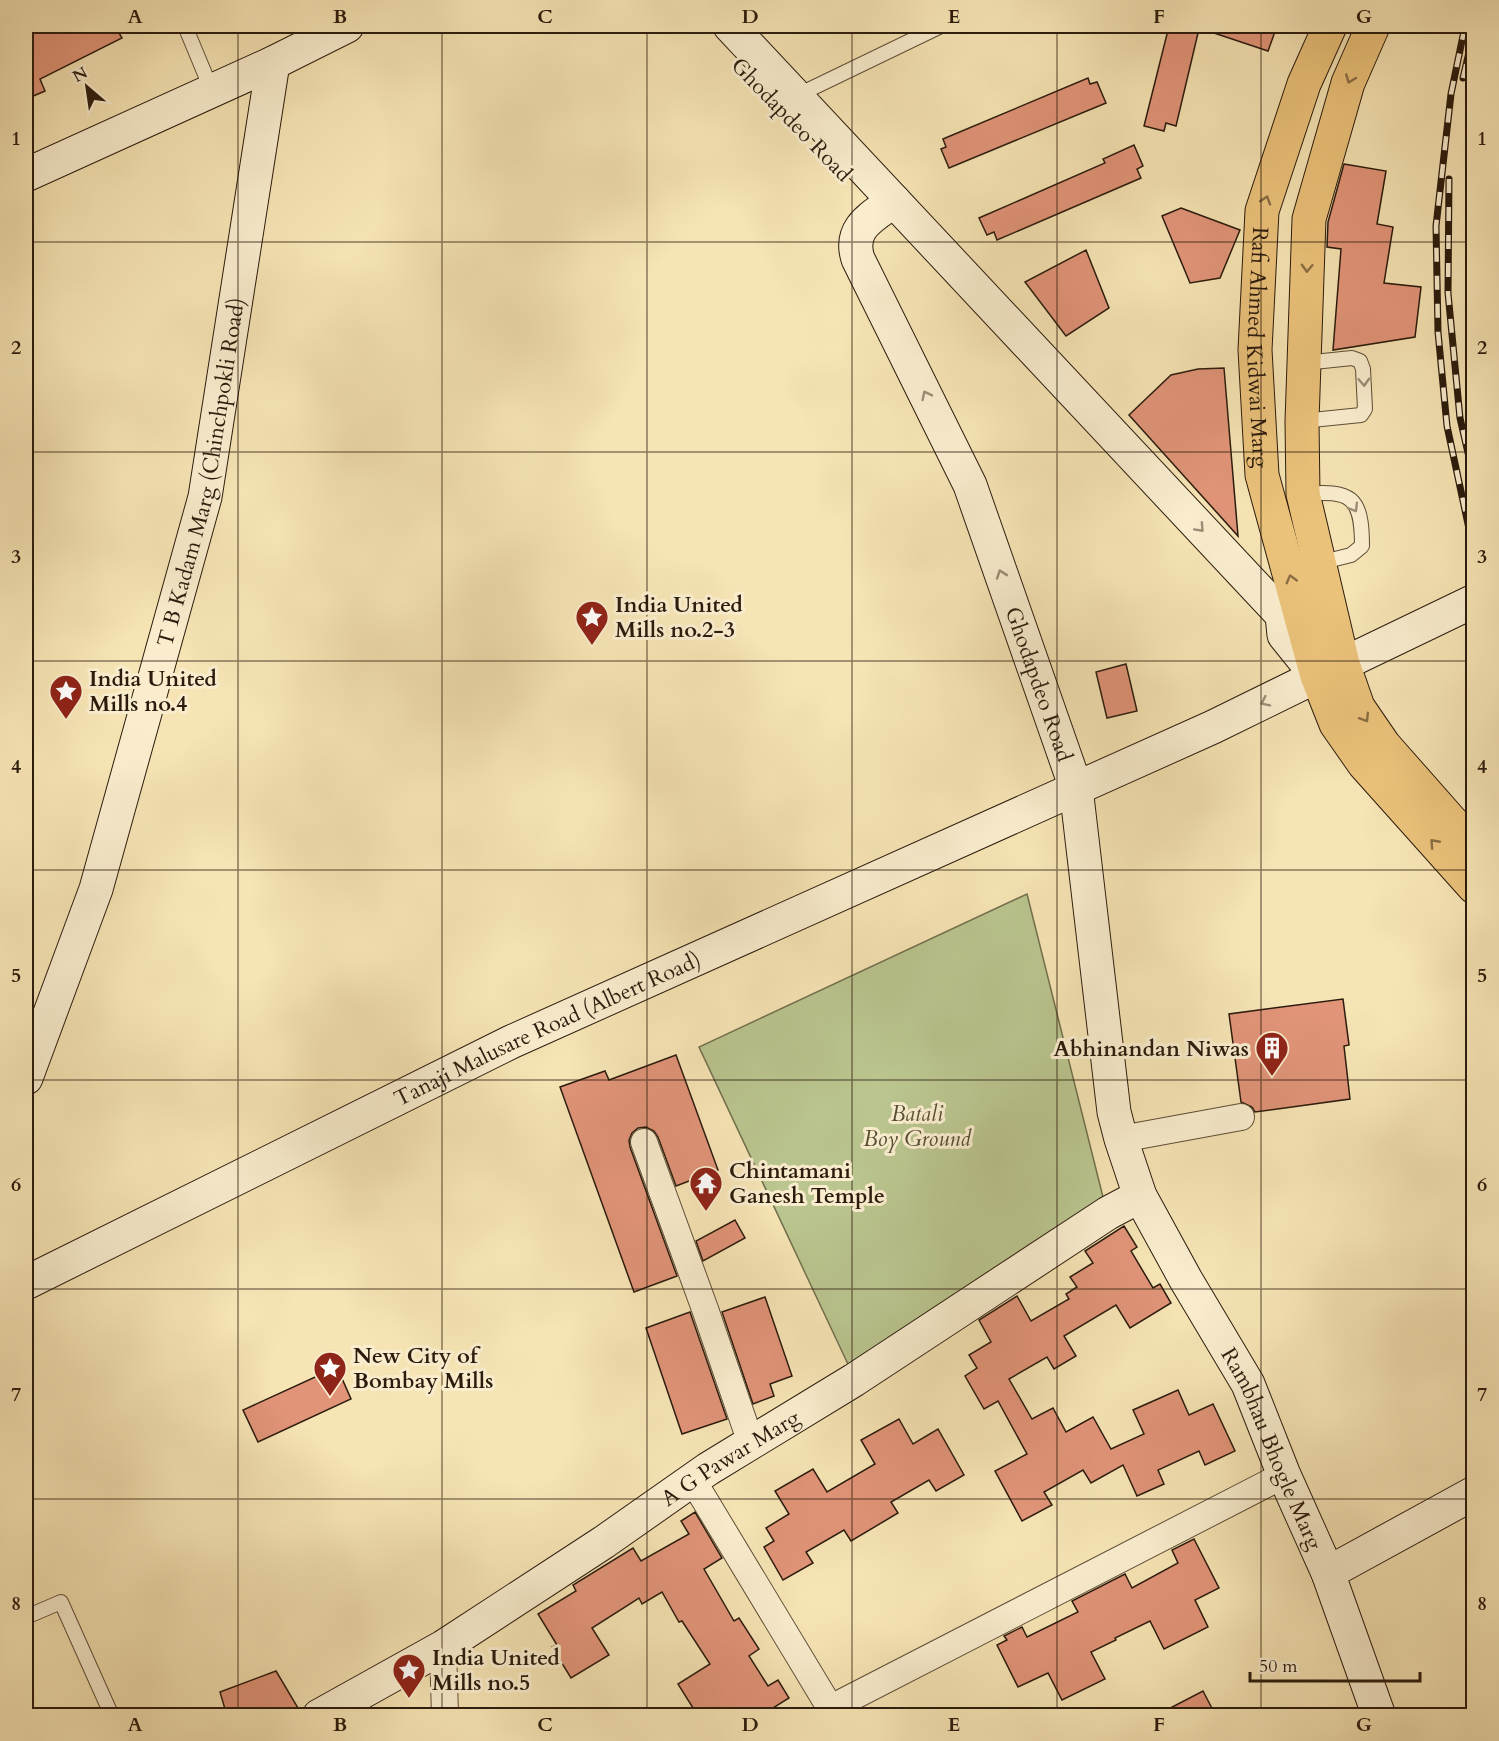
<svg xmlns="http://www.w3.org/2000/svg" width="1499" height="1741" viewBox="0 0 1499 1741" font-family="Cardo,serif">
	<style>
		.green { fill: #bac58f; stroke: #72704e; stroke-width: 1.5 }
		.building { fill: #e19478; stroke: #2b1b0d; stroke-width: 1.5 }
		.lines { fill: none; stroke-linecap: round; stroke-linejoin: round }
		.lane-casing { stroke: #5e4d37; stroke-width: 16 }
		.street-casing { stroke: #5e4d37; stroke-width: 28 }
		.secondary-casing { stroke: #2b1b0d; stroke-width: 35 }
		.primary-casing { stroke: #2b1b0d; stroke-width: 35 }
		.lane { stroke: #f9edce; stroke-width: 14 }
		.street { stroke: #f9edce; stroke-width: 26 }
		.secondary { stroke: #f9edce; stroke-width: 33 }
		.primary { stroke: #ebc27a; stroke-width: 33 }
		.rail-casing { stroke: #2b1b0d; stroke-width: 7 }
		.rail { stroke: #f9edce; stroke-width: 4.5; stroke-dasharray: 14; stroke-linecap: butt }
		.oneway { stroke: #8b6e44 }
		.oneway2 { stroke: #9c8e77 }
		.grid { fill: none; stroke: #2b1b0d; stroke-width: 1.5; stroke-opacity: 0.55 }
		.labels { text-anchor: middle; stroke-width: 6; stroke-linejoin: round; paint-order: stroke }
		.street-label { font-size: 22px; fill: #2b1b0d; stroke: #f9edce }
		.poi-label { font-size: 22px; font-weight: bold; fill: #2b1b0d; stroke: #f9edce; text-anchor: start }
		.park-label { font-size: 22px; font-style: italic; fill: #564e34; stroke: #f9edce }
		.neatline { fill: none; stroke: #2b1b0d; stroke-width: 2 }
		.grid-label { font-size: 20px; text-anchor: middle; font-weight: bold; fill: #2b1b0d }
	</style>
	<rect width="100%" height="100%" fill="#f6e4b4"/>
	<filter id="stains"><feTurbulence type="fractalNoise" baseFrequency=".00333" numOctaves="4"/><feColorMatrix values="0 0 0 0 .2 0 0 0 0 .09 0 0 0 0 .02 0 0 0 .5 -.17"/></filter>
	<radialGradient id="worn" r=".72"><stop offset=".6" stop-color="#630" stop-opacity="0"/><stop offset="1" stop-color="#630" stop-opacity=".3"/></radialGradient>
	<path class="green" d="M 1027,894 L 1106,1209 L 854,1377 L 699,1047 Z"/>
	<g class="building">
		<path d="M 44,26 L 115,26 L 122,38 L 40,79 L 45,91 L 26,99 L 26,35 Z"/>
		<path d="M 1169,26 L 1189,26 L 1187,31 L 1198,33 L 1176,126 L 1166,123 L 1164,131 L 1144,126 Z"/>
		<path d="M 1203,26 L 1277,26 L 1268,51 L 1202,29 Z"/>
		<path d="M 1088,78 L 1090,84 L 1097,82 L 1106,103 L 949,168 L 941,149 L 946,147 L 943,139 Z"/>
		<path d="M 1134,145 L 1143,166 L 1137,169 L 1141,178 L 997,240 L 994,232 L 987,235 L 979,218 L 1105,163 L 1103,159 Z"/>
		<path d="M 1344,164 L 1386,171 L 1377,224 L 1393,227 L 1384,283 L 1421,287 L 1415,337 L 1333,350 L 1341,249 L 1327,247 L 1328,222 Z"/>
		<path d="M 1181,208 L 1240,230 L 1220,278 L 1190,283 L 1162,216 Z"/>
		<path d="M 1086,250 L 1109,308 L 1066,336 L 1025,282 Z"/>
		<path d="M 1224,368 L 1238,536 L 1129,415 L 1171,375 L 1198,369 Z"/>
		<path d="M 1126,664 L 1137,711 L 1107,718 L 1096,672 Z"/>
		<path d="M 1343,999 L 1349,1045 L 1344,1046 L 1350,1099 L 1255,1112 L 1252,1107 L 1241,1102 L 1229,1014 Z"/>
		<path d="M 676,1055 L 718,1170 L 676,1186 L 658,1137 L 654,1131 L 646,1127 L 638,1128 L 632,1133 L 629,1140 L 630,1147 L 677,1276 L 634,1292 L 560,1087 L 605,1071 L 609,1080 Z"/>
		<path d="M 735,1220 L 745,1238 L 703,1261 L 696,1241 Z"/>
		<path d="M 1124,1226 L 1137,1247 L 1131,1251 L 1153,1288 L 1160,1284 L 1171,1303 L 1130,1328 L 1116,1305 L 1064,1336 L 1076,1356 L 1054,1369 L 1047,1357 L 1009,1379 L 1032,1419 L 1053,1408 L 1066,1432 L 1093,1417 L 1111,1449 L 1144,1434 L 1133,1410 L 1178,1390 L 1189,1415 L 1213,1404 L 1235,1451 L 1205,1465 L 1199,1451 L 1158,1470 L 1164,1484 L 1137,1496 L 1123,1465 L 1091,1483 L 1083,1470 L 1044,1492 L 1052,1505 L 1022,1521 L 995,1471 L 1027,1454 L 998,1401 L 984,1409 L 965,1376 L 977,1368 L 969,1355 L 991,1342 L 979,1320 L 1017,1296 L 1031,1321 L 1069,1299 L 1066,1294 L 1077,1287 L 1070,1277 L 1093,1263 L 1085,1251 Z"/>
		<path d="M 765,1297 L 792,1376 L 770,1384 L 774,1396 L 753,1404 L 722,1312 Z"/>
		<path d="M 690,1312 L 727,1419 L 682,1434 L 646,1328 Z"/>
		<path d="M 337,1367 L 351,1399 L 258,1442 L 243,1410 Z"/>
		<path d="M 899,1419 L 913,1444 L 938,1429 L 964,1475 L 936,1491 L 929,1480 L 891,1502 L 898,1513 L 851,1541 L 844,1530 L 806,1552 L 813,1563 L 783,1580 L 764,1547 L 774,1541 L 766,1528 L 789,1514 L 775,1491 L 813,1469 L 827,1492 L 875,1464 L 861,1440 Z"/>
		<path d="M 695,1512 L 722,1558 L 704,1569 L 734,1621 L 739,1618 L 759,1649 L 749,1656 L 768,1686 L 778,1680 L 789,1698 L 760,1716 L 698,1716 L 678,1684 L 710,1664 L 682,1621 L 679,1622 L 662,1592 L 642,1604 L 639,1598 L 592,1628 L 609,1655 L 571,1678 L 552,1647 L 557,1645 L 538,1614 L 576,1591 L 573,1585 L 633,1548 L 641,1561 L 689,1534 L 681,1521 Z"/>
		<path d="M 1194,1539 L 1219,1588 L 1195,1600 L 1208,1627 L 1164,1649 L 1150,1621 L 1115,1638 L 1116,1640 L 1091,1652 L 1105,1679 L 1062,1700 L 1048,1673 L 1018,1687 L 997,1645 L 1007,1640 L 1004,1636 L 1022,1627 L 1027,1637 L 1078,1612 L 1072,1601 L 1125,1574 L 1132,1588 L 1178,1563 L 1172,1550 Z"/>
		<path d="M 276,1671 L 301,1713 L 300,1716 L 227,1716 L 220,1692 Z"/>
		<path d="M 1203,1691 L 1216,1716 L 1155,1716 Z"/>
	</g>
	<g class="lines">
		<defs>
			<g id="lane">
				<path d="M 185,26 L 212,91"/>
				<path d="M 796,96 L 941,26"/>
				<path d="M 1302,421 L 1361,415 L 1365,409 L 1363,369 L 1360,361 L 1352,358 L 1304,363"/>
				<path d="M 1303,494 C 1351,490 1362,496 1362,546 L 1351,555 L 1319,563"/>
				<path d="M 26,1617 L 61,1602 L 112,1716"/>
			</g>
			<g id="street">
				<path d="M 1121,1139 L 1241,1117"/>
				<path d="M 644,1142 L 705,1309 L 751,1443"/>
				<path d="M 692,1479 L 835,1716"/>
				<path d="M 443,1647 L 445,1716"/>
				<path d="M 831,1708 L 1284,1475"/>
			</g>
			<g id="secondary">
				<path d="M 26,175 L 273,63 L 347,26"/>
				<path id="s1" d="M 894,201 C 872,217 848,228 858,259 L 970,485 L 1076,788 L 1114,1112 L 1121,1139 L 1140,1196 L 1186,1280 L 1248,1384 L 1284,1475 L 1328,1573 L 1379,1716"/>
				<path d="M 1343,664 L 1474,601"/>
				<path id="s2" d="M 26,1078 L 96,889 L 205,497 L 273,63"/>
				<path id="s3" d="M 26,1283 L 511,1042 L 1213,727 L 1317,676 L 1284,635 L 1282,615 L 730,26"/>
				<path d="M 1328,1573 L 1474,1493"/>
				<path id="s4" d="M 319,1716 L 443,1647 L 604,1542 L 708,1469 L 854,1380 L 1108,1213 L 1140,1196"/>
			</g>
			<g id="primary">
				<path id="s5" d="M 1330,26 L 1304,84 L 1262,211 L 1255,350 L 1262,475 L 1317,676 L 1336,724 L 1364,764 L 1474,887"/>
				<path d="M 1373,26 L 1348,83 L 1309,219 L 1302,421 L 1303,494 L 1343,664 L 1358,707 L 1384,745 L 1474,847"/>
			</g>
		</defs>
		<use href="#lane" class="lane-casing"/>
		<use href="#street" class="street-casing"/>
		<use href="#secondary" class="secondary-casing"/>
		<use href="#primary" class="primary-casing"/>
		<use href="#lane" class="lane"/>
		<use href="#street" class="street"/>
		<use href="#secondary" class="secondary"/>
		<use href="#primary" class="primary"/>
		<defs>
			<g id="rail">
				<path d="M 1465,26 L 1451,94 L 1436,226 L 1438,332 L 1447,426 L 1474,552"/>
				<path d="M 1463,78 L 1474,31"/>
				<path d="M 1449,179 L 1448,293 L 1460,418 L 1474,479"/>
			</g>
		</defs>
		<use href="#rail" class="rail-casing"/>
		<use href="#rail" class="rail"/>
	</g>
	<defs><path id="oneway-chevron" d="M-2-3.5L2.5 0L-2 3.5" fill="none" stroke-width="1.6" stroke-linecap="round" stroke-linejoin="round" transform="scale(1.5)"/></defs>
	<g class="oneway">
		<use href="#oneway-chevron" transform="translate(1350 79) rotate(111)"/>
		<use href="#oneway-chevron" transform="translate(1266 200) rotate(-72)"/>
		<use href="#oneway-chevron" transform="translate(1307 268) rotate(92)"/>
		<use href="#oneway-chevron" transform="translate(1291 579) rotate(-105)"/>
		<use href="#oneway-chevron" transform="translate(1365 718) rotate(58)"/>
		<use href="#oneway-chevron" transform="translate(1434 843) rotate(-132)"/>
	</g>
	<g class="oneway2">
		<use href="#oneway-chevron" transform="translate(1364 382) rotate(87)"/>
		<use href="#oneway-chevron" transform="translate(926 395) rotate(-116)"/>
		<use href="#oneway-chevron" transform="translate(1354 508) rotate(59)"/>
		<use href="#oneway-chevron" transform="translate(1200 528) rotate(47)"/>
		<use href="#oneway-chevron" transform="translate(1001 574) rotate(-109)"/>
		<use href="#oneway-chevron" transform="translate(1265 702) rotate(154)"/>
	</g>
	<path class="grid" d="M 238,26 L 238,1716M 442,26 L 442,1716M 647,26 L 647,1716M 852,26 L 852,1716M 1057,26 L 1057,1716M 1261,26 L 1261,1716M 26,242 L 1474,242M 26,452 L 1474,452M 26,661 L 1474,661M 26,870 L 1474,870M 26,1080 L 1474,1080M 26,1289 L 1474,1289M 26,1499 L 1474,1499"/>
	<defs>
		<symbol id="sight-pin" viewBox="-11 -11 22 30"><path d="M0 17L-7.5 6A9.5 9.5 0 1 1 7.5 6Z" fill="#8f2418" stroke="#f9edce"/><path d="M0-6L1.8-2.2L6-1.7L2.9 1.2L3.7 5.4L0 3.3L-3.7 5.4L-2.9 1.2L-6-1.7L-1.8-2.2Z" fill="#fff"/></symbol>
		<symbol id="building-pin" viewBox="-11 -11 22 30"><path d="M0 17L-7.5 6A9.5 9.5 0 1 1 7.5 6Z" fill="#8f2418" stroke="#f9edce"/><path d="M-4-6H4V6H1V3H-1V6H-4ZM-2.5-4.3h1.7v1.8h-1.7ZM.8-4.3h1.7v1.8H.8ZM-2.5-1h1.7V.8h-1.7ZM.8-1h1.7V.8H.8Z" fill="#fff"/></symbol>
		<symbol id="temple-pin" viewBox="-11 -11 22 30"><path d="M0 17L-7.5 6A9.5 9.5 0 1 1 7.5 6Z" fill="#8f2418" stroke="#f9edce"/><path d="M0-6L5-2H3V0L6.5 2.5H4V6H1.5V3h-3V6H-4V2.5H-6.5L-3 0V-2H-5Z" fill="#fff"/></symbol>
	</defs>
	<g fill-rule="evenodd">
		<use href="#sight-pin" x="573" y="598" width="38" height="52"/>
		<use href="#sight-pin" x="47" y="672" width="38" height="52"/>
		<use href="#building-pin" x="1253" y="1029" width="38" height="52"/>
		<use href="#temple-pin" x="687" y="1164" width="38" height="52"/>
		<use href="#sight-pin" x="311" y="1349" width="38" height="52"/>
		<use href="#sight-pin" x="390" y="1651" width="38" height="52"/>
	</g>
	<g class="labels">
		<g class="street-label">
			<text transform="translate(792 119) rotate(46)" y="8">Ghodapdeo Road</text>
			<text dy="8" stroke="none"><textPath href="#s5" startOffset="334">Rafi Ahmed Kidwai Marg</textPath></text>
			<text dy="8" stroke="none"><textPath href="#s2" startOffset="632">T B Kadam Marg (Chinchpokli Road)</textPath></text>
			<text dy="8" stroke="none"><textPath href="#s1" startOffset="538">Ghodapdeo Road</textPath></text>
			<text dy="8" stroke="none"><textPath href="#s3" startOffset="580">Tanaji Malusare Road (Albert Road)</textPath></text>
			<text dy="8" stroke="none"><textPath href="#s1" startOffset="1348">Rambhau Bhogle Marg</textPath></text>
			<text dy="8" stroke="none"><textPath href="#s4" startOffset="486">A G Pawar Marg</textPath></text>
		</g>
		<g class="poi-label">
			<text x="615" y="612">India United<tspan x="615" dy="25">Mills no.2-3</tspan></text>
			<text x="89" y="686">India United<tspan x="89" dy="25">Mills no.4</tspan></text>
			<text x="1249" y="1056" text-anchor="end">Abhinandan Niwas</text>
			<text x="729" y="1178">Chintamani<tspan x="729" dy="25">Ganesh Temple</tspan></text>
			<text x="353" y="1363">New City of<tspan x="353" dy="25">Bombay Mills</tspan></text>
			<text x="432" y="1665">India United<tspan x="432" dy="25">Mills no.5</tspan></text>
		</g>
		<g class="park-label">
			<text x="917" y="1121">Batali<tspan x="917" dy="25">Boy Ground</tspan></text>
		</g>
	</g>
	<rect width="1499" height="1741" fill="none" stroke="#f6e4b4" stroke-width="66"/>
	<g transform="translate(87 87) rotate(331)" stroke="#f9edce" stroke-width="4.5" paint-order="stroke">
	<path d="M0-4.5L10 22L0 15L-10 22Z" fill="#2b1b0d"/>
	<text y="-9" font-size="16" font-weight="bold" text-anchor="middle" fill="#2b1b0d">N</text>
	</g>
	<path d="M1250 1672v9h170v-9" fill="none" stroke="#2b1b0d" stroke-width="3"/>
	<text x="1259" y="1672" font-size="18" fill="#2b1b0d" stroke="#f9edce" stroke-width="4.5" paint-order="stroke">50 m</text>
	<rect x="33" y="33" width="1433" height="1675" class="neatline"/>
	<g class="grid-label">
		<text x="135" y="23">A</text>
		<text x="340" y="23">B</text>
		<text x="545" y="23">C</text>
		<text x="750" y="23">D</text>
		<text x="954" y="23">E</text>
		<text x="1159" y="23">F</text>
		<text x="1364" y="23">G</text>
		<text x="16" y="145">1</text>
		<text x="1482" y="145">1</text>
		<text x="16" y="354">2</text>
		<text x="1482" y="354">2</text>
		<text x="16" y="563">3</text>
		<text x="1482" y="563">3</text>
		<text x="16" y="773">4</text>
		<text x="1482" y="773">4</text>
		<text x="16" y="982">5</text>
		<text x="1482" y="982">5</text>
		<text x="16" y="1191">6</text>
		<text x="1482" y="1191">6</text>
		<text x="16" y="1401">7</text>
		<text x="1482" y="1401">7</text>
		<text x="16" y="1610">8</text>
		<text x="1482" y="1610">8</text>
		<text x="135" y="1731">A</text>
		<text x="340" y="1731">B</text>
		<text x="545" y="1731">C</text>
		<text x="750" y="1731">D</text>
		<text x="954" y="1731">E</text>
		<text x="1159" y="1731">F</text>
		<text x="1364" y="1731">G</text>
	</g>
	<rect width="100%" height="100%" filter="url(#stains)"/>
	<rect width="100%" height="100%" fill="url(#worn)"/>
</svg>
